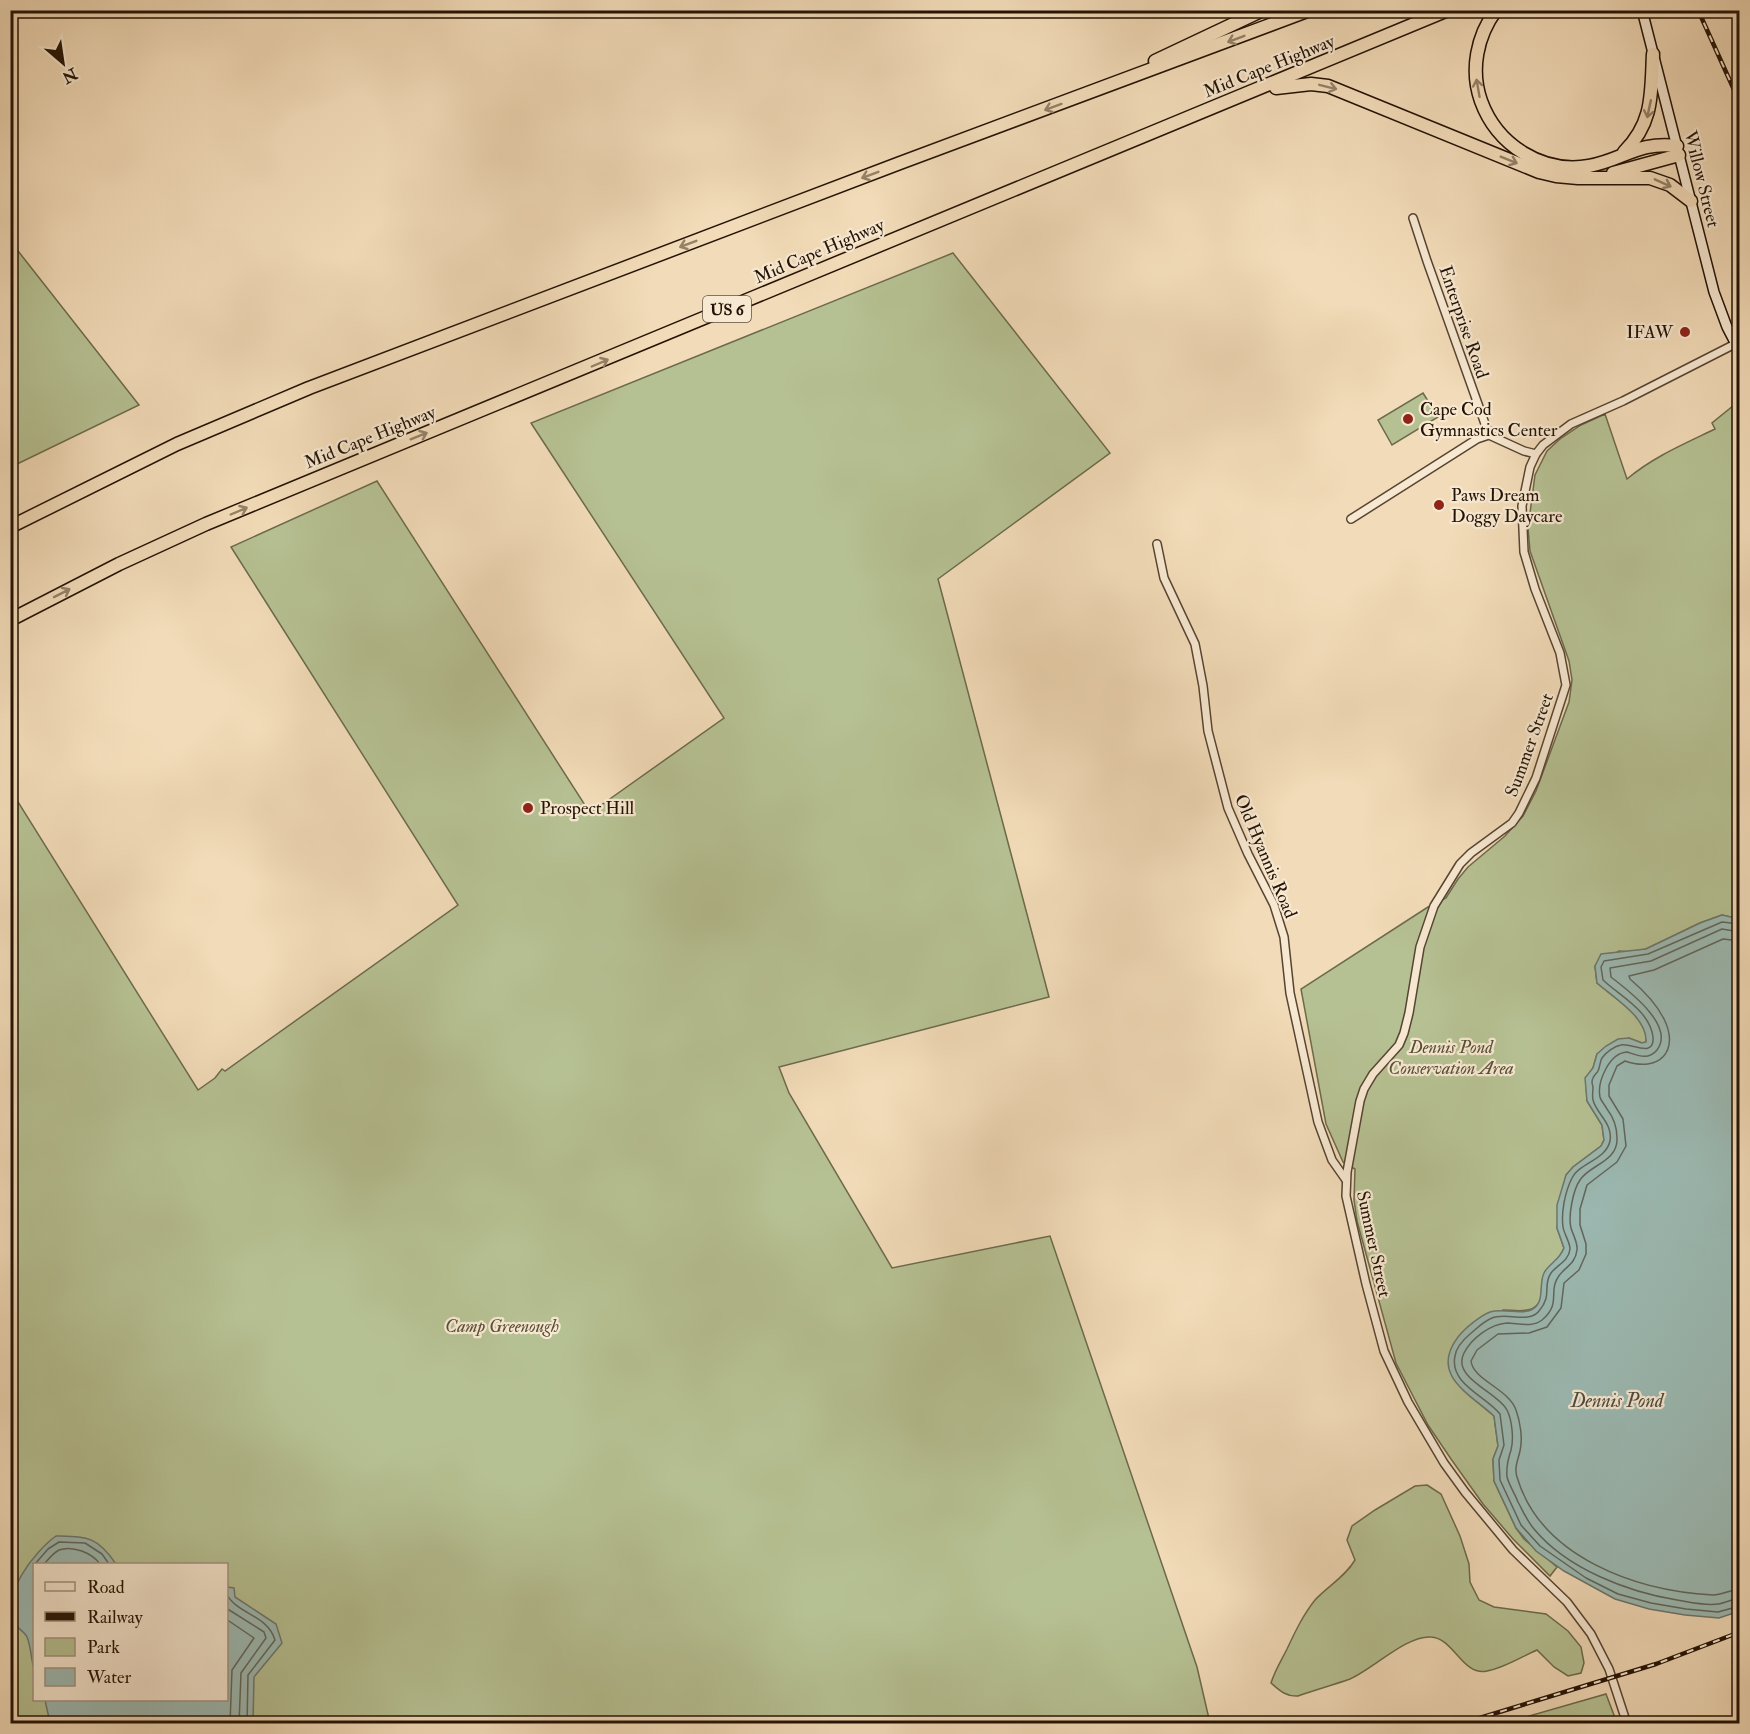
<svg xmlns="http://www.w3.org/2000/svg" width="1750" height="1734" viewBox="0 0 1750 1734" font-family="'IM FELL Double Pica',serif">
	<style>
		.green { fill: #b6c193; stroke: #6c6a4c; stroke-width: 1.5; fill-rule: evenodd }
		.water { fill: #9cbab3; stroke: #6c776d; stroke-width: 1.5 }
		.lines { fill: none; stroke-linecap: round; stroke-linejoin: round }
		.shore { stroke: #60665c; stroke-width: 1.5 }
		.minor-casing { stroke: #574432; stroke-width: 10 }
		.secondary-casing { stroke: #231205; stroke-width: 12 }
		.motorway-casing { stroke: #231205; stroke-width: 15 }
		.minor { stroke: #f7e8d1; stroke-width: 7 }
		.secondary { stroke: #f7e8d1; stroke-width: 9 }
		.motorway { stroke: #f2dbb8; stroke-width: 12 }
		.rail-casing { stroke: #231205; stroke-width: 4.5 }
		.rail { stroke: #f7e8d1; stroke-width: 2; stroke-dasharray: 7; stroke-linecap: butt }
		.oneway { stroke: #958167 }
		.poi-dot { fill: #8f2418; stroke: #f7e8d1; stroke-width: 2 }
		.labels { text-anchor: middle; stroke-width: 4.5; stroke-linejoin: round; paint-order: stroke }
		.shield { fill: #f7e8d1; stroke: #635242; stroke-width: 1.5 }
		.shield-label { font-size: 16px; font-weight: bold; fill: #231205 }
		.street-label { font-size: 18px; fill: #231205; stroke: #f7e8d1 }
		.poi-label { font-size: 18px; fill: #231205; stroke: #f7e8d1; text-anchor: start }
		.park-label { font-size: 18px; font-style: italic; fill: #564f37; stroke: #f7e8d1 }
		.water-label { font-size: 20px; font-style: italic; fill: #4d4d42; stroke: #f7e8d1 }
	</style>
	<rect width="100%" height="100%" fill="#f2dbb8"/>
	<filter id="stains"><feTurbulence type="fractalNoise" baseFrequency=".00333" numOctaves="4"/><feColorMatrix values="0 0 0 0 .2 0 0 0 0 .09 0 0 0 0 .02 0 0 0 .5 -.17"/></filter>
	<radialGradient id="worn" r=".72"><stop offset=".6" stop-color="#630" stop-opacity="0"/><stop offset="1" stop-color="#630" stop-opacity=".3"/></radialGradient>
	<g class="green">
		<path d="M 11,242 L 139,405 L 11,467 L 10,467 Z"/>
		<path d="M 953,253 L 1110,453 L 938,579 L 1049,997 L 779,1067 L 789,1093 L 892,1268 L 1050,1236 L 1197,1667 L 1210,1723 L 11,1723 L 10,789 L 198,1090 L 215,1078 L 222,1069 L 225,1071 L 458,905 L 231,547 L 377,481 L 590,813 L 724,718 L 531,423 ZM 34,1564 L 226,1564 L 226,1700 L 34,1700 Z"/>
		<path d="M 1423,393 L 1438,417 L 1392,445 L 1378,420 Z"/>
		<path d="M 1739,401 L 1739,919 L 1722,915 L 1700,923 L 1646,949 L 1632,952 L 1619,951 L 1595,966 L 1597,983 C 1613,997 1649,1018 1646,1042 L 1642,1043 L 1629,1038 L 1597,1054 L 1593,1068 L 1586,1078 L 1587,1101 L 1602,1125 L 1604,1140 L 1601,1146 L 1573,1167 L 1566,1175 L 1557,1228 L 1564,1248 C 1559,1260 1548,1268 1543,1280 C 1540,1286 1543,1293 1541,1299 C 1535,1315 1516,1310 1503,1310 L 1469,1395 L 1494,1416 L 1498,1446 L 1493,1459 L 1494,1481 L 1516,1528 L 1524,1539 L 1557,1567 L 1550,1576 L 1513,1539 L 1483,1504 L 1451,1459 L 1428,1425 L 1396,1363 L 1357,1221 L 1354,1200 L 1355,1169 L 1343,1162 L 1326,1124 L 1301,989 L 1428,907 L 1446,898 L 1458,879 L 1468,867 L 1505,836 L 1523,816 L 1536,791 L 1569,702 L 1572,680 L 1569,661 L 1530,551 L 1528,528 L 1535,475 L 1547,451 L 1560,439 L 1581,425 L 1605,414 L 1627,479 C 1653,457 1684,444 1715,429 L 1712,423 Z"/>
		<path d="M 1427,1485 L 1441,1494 L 1460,1536 L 1469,1564 L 1470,1582 L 1479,1600 L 1494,1607 L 1546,1614 L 1568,1631 L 1581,1647 L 1584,1663 L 1581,1673 L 1568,1676 L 1554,1667 L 1537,1650 C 1521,1657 1504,1668 1487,1671 C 1463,1677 1454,1638 1431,1637 C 1407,1635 1373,1669 1350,1679 C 1333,1685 1315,1690 1298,1696 C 1286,1697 1279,1690 1271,1683 C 1275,1670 1281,1661 1287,1649 C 1295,1632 1303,1615 1315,1600 C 1328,1586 1345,1577 1355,1560 L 1347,1540 L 1352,1526 L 1375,1510 L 1415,1486 Z"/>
		<path d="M 1606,1694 L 1617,1723 L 1505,1723 Z"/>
	</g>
	<g class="water">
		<path d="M 1722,915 L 1740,919 L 1740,1611 L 1719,1618 L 1685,1615 L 1649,1609 L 1615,1599 L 1564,1571 L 1536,1551 L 1516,1528 L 1494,1481 L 1493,1459 L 1498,1446 L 1494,1416 C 1470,1394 1429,1375 1458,1337 C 1465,1328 1480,1316 1490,1312 C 1503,1308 1522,1315 1531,1310 C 1546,1303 1538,1285 1544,1273 C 1549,1263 1559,1261 1564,1248 L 1557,1228 L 1557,1205 L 1566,1175 L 1573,1167 L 1601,1146 L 1604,1140 L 1602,1125 L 1587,1101 L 1585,1078 L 1593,1068 L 1597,1054 L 1606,1046 L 1618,1039 L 1629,1038 L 1642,1043 L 1646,1042 C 1648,1018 1613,997 1597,983 L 1595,966 L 1601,954 L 1646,949 L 1700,923 Z"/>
		<path d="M 56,1536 C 88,1537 97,1536 116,1564 L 34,1564 L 34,1669 C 31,1659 31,1646 27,1637 C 24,1631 17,1628 14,1623 C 0,1595 35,1551 56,1536 Z"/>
		<path d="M 227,1587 L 234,1588 L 235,1597 L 276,1624 L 282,1643 L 254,1677 L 253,1723 L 50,1723 L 45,1700 L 226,1700 Z"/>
	</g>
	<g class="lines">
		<g class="shore">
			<path d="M 1740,924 L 1722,922 L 1648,954 L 1604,961 L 1601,967 L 1603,980 C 1620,996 1650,1011 1653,1037 C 1655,1059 1630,1042 1621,1045 C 1615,1046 1606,1052 1602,1058 C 1600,1061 1600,1067 1598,1071 C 1597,1073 1594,1075 1593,1078 C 1591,1082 1592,1082 1593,1087 C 1593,1091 1592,1096 1593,1100 C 1597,1115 1613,1123 1610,1141 C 1606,1160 1579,1163 1572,1178 C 1565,1192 1561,1212 1563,1227 C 1564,1234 1570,1242 1570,1249 C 1569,1261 1557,1265 1551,1273 C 1542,1286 1553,1295 1539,1311 C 1529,1324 1506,1312 1492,1318 C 1484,1321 1476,1329 1470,1334 C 1463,1340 1456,1348 1455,1356 C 1449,1384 1486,1396 1500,1414 L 1504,1445 L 1499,1460 L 1500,1480 L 1521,1525 L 1540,1546 L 1586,1578 L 1618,1594 L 1651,1603 L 1686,1609 L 1718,1612 L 1740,1606"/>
			<path d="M 1740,932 L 1722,929 L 1651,961 L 1610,968 L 1611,977 C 1626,989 1676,1025 1657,1050 C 1648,1061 1637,1055 1627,1052 C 1609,1053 1597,1082 1600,1097 C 1601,1101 1605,1105 1607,1109 C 1614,1118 1617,1127 1617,1138 C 1618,1162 1589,1165 1580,1180 C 1573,1190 1568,1216 1571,1228 C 1573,1235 1578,1243 1577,1250 C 1575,1266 1563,1267 1557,1279 C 1549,1292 1561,1304 1542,1320 C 1532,1328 1518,1323 1507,1323 C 1490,1324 1471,1339 1464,1353 C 1451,1378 1498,1392 1507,1410 C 1512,1420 1514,1439 1511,1450 C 1508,1459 1506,1467 1507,1477 C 1509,1485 1515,1494 1518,1502 C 1523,1511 1527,1521 1534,1529 C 1567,1569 1628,1592 1677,1600 C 1689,1602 1705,1606 1718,1604 C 1725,1603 1732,1599 1740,1598"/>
			<path d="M 1740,941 L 1723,939 L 1654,970 L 1629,976 L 1630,979 C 1643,990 1656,1003 1664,1019 C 1680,1051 1659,1073 1625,1061 L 1617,1066 L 1609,1085 L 1609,1096 L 1623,1119 L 1626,1146 L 1617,1162 L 1587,1185 L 1580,1209 L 1580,1225 L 1586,1244 L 1586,1254 L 1579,1270 L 1564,1283 L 1561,1308 L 1547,1327 L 1529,1333 L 1498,1334 L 1477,1350 L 1471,1361 C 1473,1380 1509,1389 1516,1410 C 1520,1421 1523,1438 1520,1451 C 1518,1460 1514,1468 1517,1477 C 1541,1558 1637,1591 1713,1595 C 1722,1595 1730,1590 1740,1589"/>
			<path d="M 35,1564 L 48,1549 L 59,1542 L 85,1543 L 102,1554 L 109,1564"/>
			<path d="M 44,1564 C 48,1560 53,1553 59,1550 C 73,1545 92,1553 100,1564"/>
			<path d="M 226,1593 C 237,1615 267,1614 275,1640 L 248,1675 L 247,1724"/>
			<path d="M 226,1608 L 264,1632 L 266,1638 L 241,1673 L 239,1724"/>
			<path d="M 226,1619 L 254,1638 L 232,1670 L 230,1724"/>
		</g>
		<defs>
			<g id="minor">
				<path d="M 1413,218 L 1427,261 L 1489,435"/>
				<path d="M 1351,519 L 1477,439 L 1489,435 L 1524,451 L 1536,454"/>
				<path d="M 1157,544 L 1164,578 L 1195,644 L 1203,686 L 1208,731 L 1228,808 L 1248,854 L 1274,905 L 1284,937 L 1290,993 L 1318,1122 L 1332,1160 L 1346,1180"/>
				<path d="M 1627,1724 L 1609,1669 L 1591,1634 L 1567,1602 L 1513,1550 L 1465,1492 L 1444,1463 L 1408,1402 L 1384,1351 L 1366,1284 L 1346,1196 L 1347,1172 L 1360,1101 L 1364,1089 L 1373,1074 L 1399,1045 L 1404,1033 L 1409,1013 L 1420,947 L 1434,906 L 1460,864 L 1471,853 L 1512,823 L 1519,813 L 1536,778 L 1566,685 L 1560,653 L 1535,589 L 1524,552 L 1522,506 L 1530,467 L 1536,454 L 1543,445 L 1571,424 L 1623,401 L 1735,344"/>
			</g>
			<path id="secondary" d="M 1642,10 L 1714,292 L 1727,327 L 1740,352"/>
			<g id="motorway">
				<path d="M 1496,10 C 1477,36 1470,70 1481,101 C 1497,145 1542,174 1589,166 C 1623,160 1638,141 1677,146"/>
				<path d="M 1155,61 L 1263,10"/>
				<path d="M 1276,88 L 1311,84 L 1328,86 L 1539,172 L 1556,176 L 1578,178 L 1650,178 L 1670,185 L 1691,201"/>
				<path d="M 1624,152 C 1654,122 1651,93 1653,54"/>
				<path d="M 1613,173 L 1679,155"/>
				<path d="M 10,527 L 177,444 L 309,388 L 900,163 L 1310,10"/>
				<path d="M 10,620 L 119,564 L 206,524 L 1448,10"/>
			</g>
		</defs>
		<use href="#minor" class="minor-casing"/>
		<use href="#secondary" class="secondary-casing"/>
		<use href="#motorway" class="motorway-casing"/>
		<use href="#minor" class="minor"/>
		<use href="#secondary" class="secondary"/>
		<use href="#motorway" class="motorway"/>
		<defs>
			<g id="rail">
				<path d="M 1698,10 L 1740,103"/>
				<path d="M 1460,1724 L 1656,1664 L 1740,1632"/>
			</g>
		</defs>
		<use href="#rail" class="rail-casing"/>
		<use href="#rail" class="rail"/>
	</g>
	<defs><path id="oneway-shaft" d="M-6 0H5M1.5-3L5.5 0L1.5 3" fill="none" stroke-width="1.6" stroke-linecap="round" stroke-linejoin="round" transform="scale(1.5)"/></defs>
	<g class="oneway">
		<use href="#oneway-shaft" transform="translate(1236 39) rotate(159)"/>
		<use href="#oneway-shaft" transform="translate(1328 87) rotate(14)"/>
		<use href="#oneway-shaft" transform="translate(1478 88) rotate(-100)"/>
		<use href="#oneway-shaft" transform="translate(1053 107) rotate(160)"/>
		<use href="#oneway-shaft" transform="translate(1649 109) rotate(102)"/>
		<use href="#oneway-shaft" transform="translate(1509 160) rotate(22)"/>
		<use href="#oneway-shaft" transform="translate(870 175) rotate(159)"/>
		<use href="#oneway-shaft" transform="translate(1663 183) rotate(24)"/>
		<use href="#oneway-shaft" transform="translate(688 244) rotate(159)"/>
		<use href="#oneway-shaft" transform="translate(600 363) rotate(-23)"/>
		<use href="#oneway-shaft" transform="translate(419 436) rotate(-22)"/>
		<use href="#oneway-shaft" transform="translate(239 511) rotate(-23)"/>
		<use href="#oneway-shaft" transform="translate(62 593) rotate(-27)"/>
	</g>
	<g class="poi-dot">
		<circle cx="1685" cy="332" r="6"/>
		<circle cx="1408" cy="419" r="6"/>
		<circle cx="1439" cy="505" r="6"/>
		<circle cx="528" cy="808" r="6"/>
	</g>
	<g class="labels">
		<rect class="shield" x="703" y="296" width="48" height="26" rx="4.5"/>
		<g class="shield-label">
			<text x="727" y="315">US 6</text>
		</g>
		<g class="street-label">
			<text transform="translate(1269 66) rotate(-22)" y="6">Mid Cape Highway</text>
			<text transform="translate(1702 179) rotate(76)" y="6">Willow Street</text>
			<text transform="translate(819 251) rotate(-23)" y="6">Mid Cape Highway</text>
			<text transform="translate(1464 322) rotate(71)" y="6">Enterprise Road</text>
			<text transform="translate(370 437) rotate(-22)" y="6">Mid Cape Highway</text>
			<text transform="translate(1529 745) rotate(-70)" y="6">Summer Street</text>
			<text transform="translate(1266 856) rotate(67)" y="6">Old Hyannis Road</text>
			<text transform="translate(1374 1244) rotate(78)" y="6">Summer Street</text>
		</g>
		<g class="poi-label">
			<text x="1673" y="338" text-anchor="end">IFAW</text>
			<text x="1420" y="415">Cape Cod<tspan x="1420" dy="21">Gymnastics Center</tspan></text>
			<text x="1451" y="501">Paws Dream<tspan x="1451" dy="21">Doggy Daycare</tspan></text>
			<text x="540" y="814">Prospect Hill</text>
		</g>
		<g class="park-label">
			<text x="1451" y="1053">Dennis Pond<tspan x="1451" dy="21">Conservation Area</tspan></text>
			<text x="502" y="1332">Camp Greenough</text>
		</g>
		<g class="water-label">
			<text x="1617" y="1407">Dennis Pond</text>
		</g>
	</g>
	<rect width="1750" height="1734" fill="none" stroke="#f2dbb8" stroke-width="36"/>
	<rect x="12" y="12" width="1726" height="1710" fill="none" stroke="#231205" stroke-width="3"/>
	<rect x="18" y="18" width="1714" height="1698" fill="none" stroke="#231205" stroke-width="1.5"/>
	<rect x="33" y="1563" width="195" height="138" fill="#f7e8d1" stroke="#a2927f" stroke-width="1.5"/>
	<rect x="45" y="1582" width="30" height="9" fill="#f7e8d1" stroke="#a2927f" stroke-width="1.5"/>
	<text x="87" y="1593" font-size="18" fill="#231205">Road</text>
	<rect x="45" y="1612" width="30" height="9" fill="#231205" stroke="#a2927f" stroke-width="1.5"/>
	<text x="87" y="1623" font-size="18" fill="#231205">Railway</text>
	<rect x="45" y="1638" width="30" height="18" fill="#b6c193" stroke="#a2927f" stroke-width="1.5"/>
	<text x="87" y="1653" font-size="18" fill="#231205">Park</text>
	<rect x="45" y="1668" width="30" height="18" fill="#9cbab3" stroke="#a2927f" stroke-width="1.5"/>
	<text x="87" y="1683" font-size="18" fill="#231205">Water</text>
	<g transform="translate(63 63) rotate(151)" stroke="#f7e8d1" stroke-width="4.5" paint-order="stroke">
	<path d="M0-4.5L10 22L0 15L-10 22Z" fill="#231205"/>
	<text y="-9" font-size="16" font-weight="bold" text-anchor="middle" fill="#231205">N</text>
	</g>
	<rect width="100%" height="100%" filter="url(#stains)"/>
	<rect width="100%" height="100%" fill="url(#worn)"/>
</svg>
